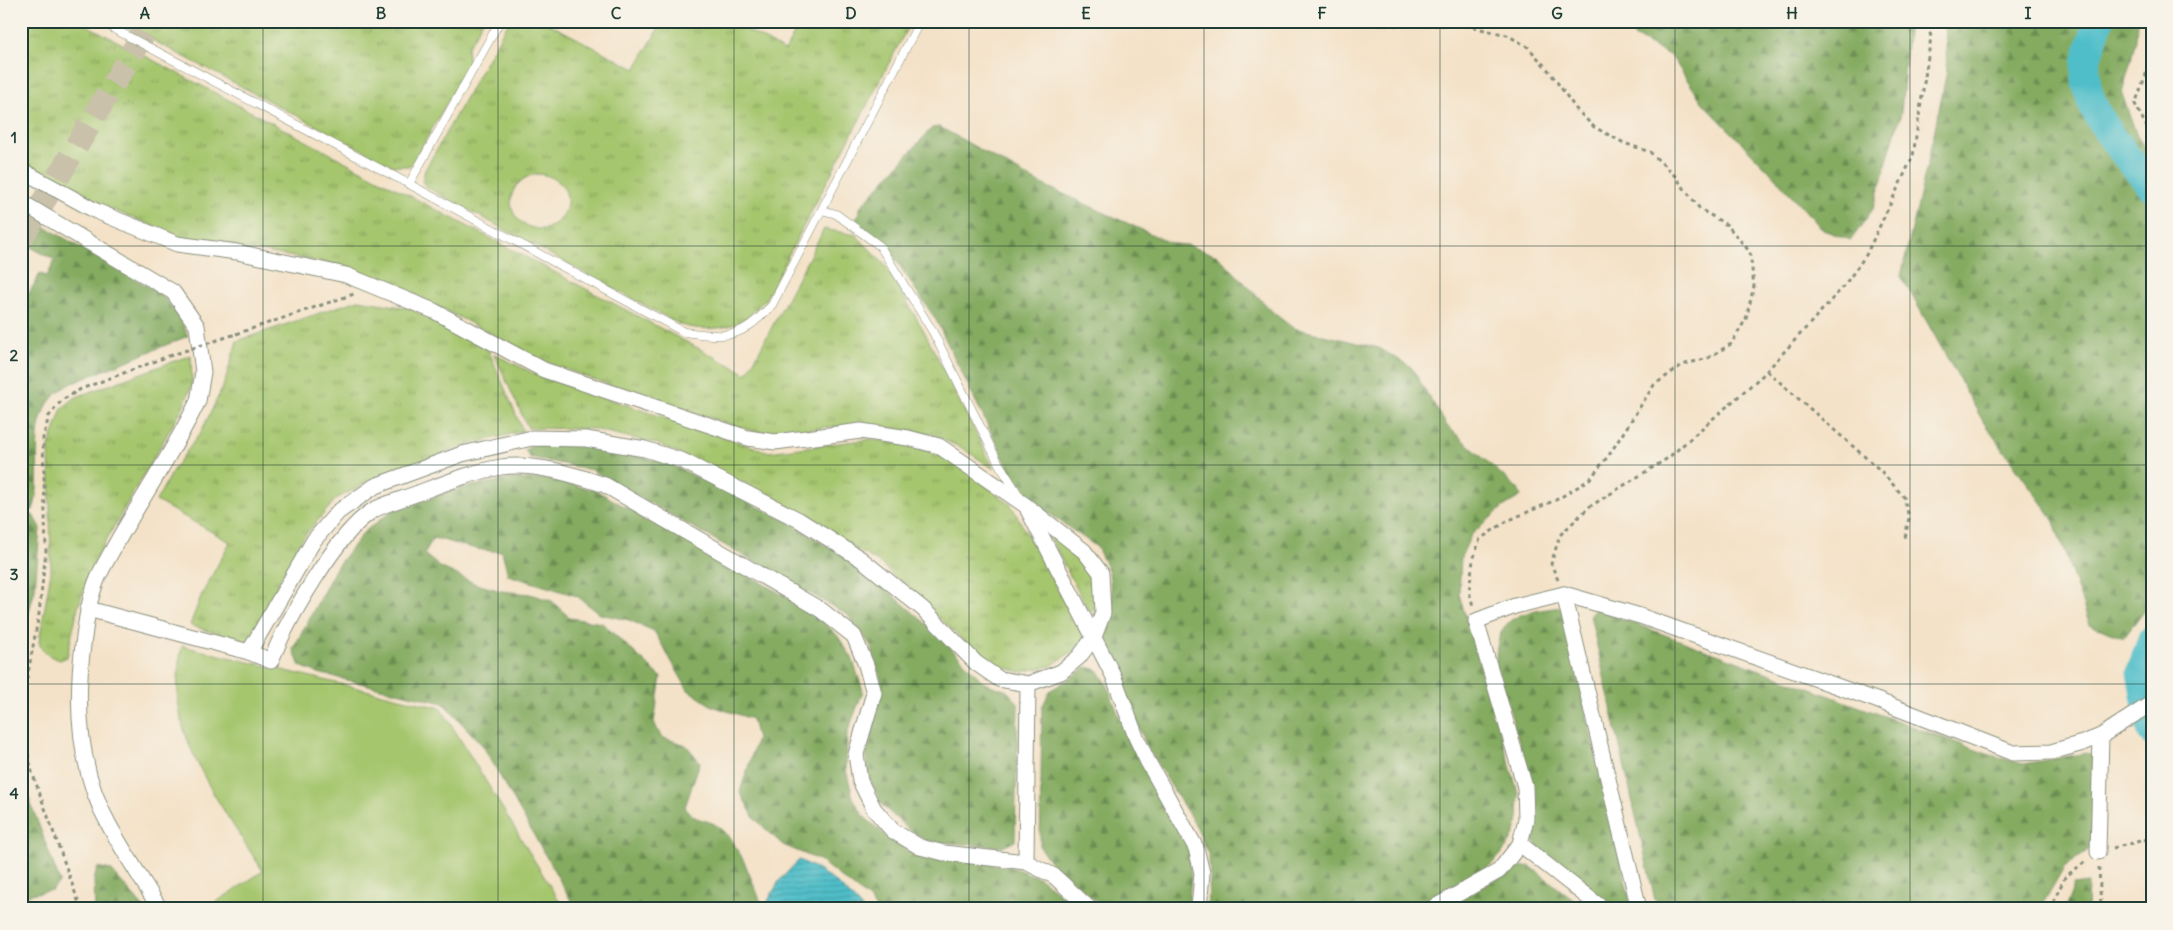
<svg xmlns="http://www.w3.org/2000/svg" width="2173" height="930" viewBox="0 0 2173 930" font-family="Delius,sans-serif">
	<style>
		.grass { fill: url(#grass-tufts); stroke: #628251; fill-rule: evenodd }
		.forest { fill: url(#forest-firs); stroke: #52744a }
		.pitch { fill: #a6c66e; stroke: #628251 }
		.water { fill: url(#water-rules); stroke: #387e7e }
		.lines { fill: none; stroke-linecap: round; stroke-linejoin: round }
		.river { stroke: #50bec9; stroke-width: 29 }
		.primary-tunnel { stroke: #c9c1aa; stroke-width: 24; stroke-dasharray: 24 12; stroke-linecap: butt }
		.lane-casing { stroke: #8a907e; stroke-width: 9 }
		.street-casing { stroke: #8a907e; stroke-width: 17 }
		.path { stroke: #8a907e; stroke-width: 3; stroke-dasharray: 4 4; stroke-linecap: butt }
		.lane { stroke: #fff; stroke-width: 8 }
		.street { stroke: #fff; stroke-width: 15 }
		.path-bridge { stroke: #8a907e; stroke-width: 3; stroke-dasharray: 4 4; stroke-linecap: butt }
		.grid { fill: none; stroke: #1f3d34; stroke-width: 1; stroke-opacity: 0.55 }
		.neatline { fill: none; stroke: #1f3d34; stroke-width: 2 }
		.grid-label { font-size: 16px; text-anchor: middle; font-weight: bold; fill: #1f3d34 }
	</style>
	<defs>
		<pattern id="grass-tufts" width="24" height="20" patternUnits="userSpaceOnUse" patternTransform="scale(1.25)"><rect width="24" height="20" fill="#a6c66e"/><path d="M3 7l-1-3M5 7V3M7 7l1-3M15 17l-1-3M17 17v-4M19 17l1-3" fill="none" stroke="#87a25b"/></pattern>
		<pattern id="forest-firs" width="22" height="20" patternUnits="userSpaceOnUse" patternTransform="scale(1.25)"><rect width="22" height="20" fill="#84ab61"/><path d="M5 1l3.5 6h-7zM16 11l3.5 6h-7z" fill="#6b8c51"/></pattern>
		<pattern id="water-rules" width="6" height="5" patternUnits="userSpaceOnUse" patternTransform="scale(1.25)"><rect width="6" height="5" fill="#50bec9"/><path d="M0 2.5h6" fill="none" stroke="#429ca4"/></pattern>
	</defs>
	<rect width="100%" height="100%" fill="#f7f3e8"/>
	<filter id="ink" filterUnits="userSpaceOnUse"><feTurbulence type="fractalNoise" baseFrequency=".02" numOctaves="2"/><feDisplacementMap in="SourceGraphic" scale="10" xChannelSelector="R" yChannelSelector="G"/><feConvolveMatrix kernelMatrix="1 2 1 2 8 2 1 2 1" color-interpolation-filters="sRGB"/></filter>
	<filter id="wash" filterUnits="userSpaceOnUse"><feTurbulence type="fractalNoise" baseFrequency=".0096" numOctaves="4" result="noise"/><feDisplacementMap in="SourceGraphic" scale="20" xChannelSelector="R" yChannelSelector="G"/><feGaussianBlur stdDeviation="1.12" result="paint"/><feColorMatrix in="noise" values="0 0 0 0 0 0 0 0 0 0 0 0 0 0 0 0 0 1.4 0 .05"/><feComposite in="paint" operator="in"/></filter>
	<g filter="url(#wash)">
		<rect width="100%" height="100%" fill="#f4e2c8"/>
		<g class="grass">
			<path d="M 21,21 L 79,21 L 747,374 L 824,229 L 856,235 L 884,264 L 923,329 L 994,469 L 962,448 L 931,434 L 895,428 L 848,425 L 793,431 L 756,432 L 651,400 L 548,363 L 418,296 L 348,267 L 178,236 L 98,204 L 21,162 Z"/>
			<path d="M 116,21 L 483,21 L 467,49 L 469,64 L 416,157 L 410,166 L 393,166 Z"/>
			<path d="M 509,21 L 544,21 L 635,69 L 663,21 L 731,21 L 785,51 L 801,21 L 911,21 L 765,300 C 758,306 751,315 744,320 C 725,330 701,331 681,325 L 428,188 L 422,182 L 425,170 ZM 535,174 C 572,174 579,214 546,229 C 507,232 497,185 535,174 Z"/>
			<path d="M 358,300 L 409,308 L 488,349 L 523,431 L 471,444 L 379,476 L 336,499 L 299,543 L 247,644 L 190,625 L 201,596 L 230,542 L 156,501 L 173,470 L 201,432 L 223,387 L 237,341 Z"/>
			<path d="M 494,354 L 541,377 L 769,452 L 871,439 L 919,448 L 953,461 L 1011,505 L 1084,637 L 1077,648 L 1051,666 L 1020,672 L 987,662 L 881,564 L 753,487 L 658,444 L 593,429 L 528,428 Z"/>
			<path d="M 191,355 L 192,385 L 183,407 L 97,556 L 78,607 L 67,657 L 60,660 C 50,657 41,652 39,642 L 51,572 L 49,446 L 62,408 L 76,397 Z"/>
			<path d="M 1045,528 L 1076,554 L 1094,577 L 1096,605 L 1090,614 Z"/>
		</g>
		<g class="forest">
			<path d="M 1623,21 L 1909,21 L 1901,113 L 1873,209 L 1851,240 L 1823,230 L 1769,171 L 1703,103 L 1671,56 L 1634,36 Z"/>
			<path d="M 1945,21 L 2137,21 L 2136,40 L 2122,94 L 2137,136 L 2152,157 L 2152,538 L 2145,559 L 2144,610 L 2124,638 L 2090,625 L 2053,519 L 1984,423 L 1901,276 L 1929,157 L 1947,71 Z"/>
			<path d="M 940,127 L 1037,182 L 1173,244 L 1187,245 L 1218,256 L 1275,314 L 1293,328 L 1379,348 L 1411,367 L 1447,426 L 1518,489 L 1521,496 L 1503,507 L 1471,535 L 1461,557 L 1459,594 L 1519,796 C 1518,803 1519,812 1518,819 C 1513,864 1451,893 1414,909 L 1207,909 L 1210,880 L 1209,856 L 1196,826 L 1147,747 L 1104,640 L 1114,614 L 1109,572 L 1097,547 L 1027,498 L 1010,471 L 936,320 L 886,245 L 855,223 L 861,206 L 932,128 Z"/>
			<path d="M 21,213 L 161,294 L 180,318 L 188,336 L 68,385 C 63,389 57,392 53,397 C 26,426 45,476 33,510 L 23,512 L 21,510 L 21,307 L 40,274 L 47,276 L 55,260 L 21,242 Z"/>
			<path d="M 537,443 L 590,446 L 670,464 L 791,523 L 864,570 L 938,634 L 984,683 L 1007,691 L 1018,703 L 1015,841 L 1003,847 L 926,841 L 906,827 L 883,806 L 867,774 L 866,756 L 873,732 L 882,684 L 871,646 L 848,615 L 592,470 L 529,457 L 525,450 Z"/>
			<path d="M 510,479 L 551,479 L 597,491 L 810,610 L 837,635 L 852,658 L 863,691 L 847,734 L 846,770 L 853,798 L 864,817 L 888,837 L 917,856 L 1008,866 L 1040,878 L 1080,909 L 876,909 L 870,900 L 819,860 L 783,845 L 754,818 L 740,792 L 757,739 L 752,719 L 712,706 L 688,690 L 654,631 L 629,620 L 600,614 L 577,596 L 508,575 L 502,551 C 481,553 455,542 433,538 L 424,554 L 440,567 L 476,584 L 501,591 L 530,594 L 552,601 L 570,618 L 602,623 L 661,677 L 654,722 L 661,737 L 686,745 L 700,762 L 685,807 C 695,824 708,817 720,828 C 741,846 750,877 761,902 L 767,909 L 576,909 L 483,746 L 443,703 L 318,673 L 300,666 L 293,649 L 337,566 L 364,532 L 393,510 L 462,488 Z"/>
			<path d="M 21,514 L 33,515 L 40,528 L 35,589 L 21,641 Z"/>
			<path d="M 1561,607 L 1632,909 L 1614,909 L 1543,857 L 1532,837 L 1535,828 L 1537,803 L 1496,663 C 1496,614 1520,613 1561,607 Z"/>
			<path d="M 1595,609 L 1987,754 L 2023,764 L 2087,753 L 2094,756 L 2091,848 L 2064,867 L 2040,909 L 1707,909 L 1692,906 L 1665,909 L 1655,900 L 1590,615 Z"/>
			<path d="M 1087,667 L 1098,670 L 1107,684 L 1128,741 L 1189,848 L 1191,878 L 1188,909 L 1105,909 L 1052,864 L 1040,847 L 1042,707 L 1050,691 Z"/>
			<path d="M 21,777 L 60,882 L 52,890 L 21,896 Z"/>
			<path d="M 1530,866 L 1585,909 L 1442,909 L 1518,867 Z"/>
			<path d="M 98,867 L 111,870 L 145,909 L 95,909 L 94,879 Z"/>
			<path d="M 2088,883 L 2087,909 L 2065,909 L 2074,885 Z"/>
		</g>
		<path class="pitch" d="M 182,646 L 441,708 L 564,909 L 206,909 L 263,871 C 235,827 185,759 179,707 C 176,686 178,666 182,646 Z"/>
		<path class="water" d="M 799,860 C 823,870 846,889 862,909 L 774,909 L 768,901 L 779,881 Z"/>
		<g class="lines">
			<g class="river">
				<path d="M 2099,21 C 2095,35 2087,51 2086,65 C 2080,108 2127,157 2152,187"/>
				<path d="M 2152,639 L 2141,672 L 2152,732"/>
			</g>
		</g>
	</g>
	<g filter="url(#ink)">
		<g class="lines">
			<path class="primary-tunnel" d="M 21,239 L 151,21"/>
			<defs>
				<g id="lane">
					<path d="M 99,21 L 409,184 L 684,332 C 731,338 739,339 772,305 L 920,21"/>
					<path d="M 409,184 L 500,21"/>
					<path d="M 822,210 L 836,214 L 880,246 L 933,332 L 999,464 L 1020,497"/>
				</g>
				<g id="street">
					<path d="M 21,170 L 96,211 L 177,244 L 237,252 L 346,275 L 434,311 L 544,370 L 748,438 L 775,442 L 861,431 L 908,438 L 939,446 L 1025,505 L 1084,551 L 1101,573 L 1103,613 L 1094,637 L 1079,657 L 1061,672 L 1028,684 L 999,679 L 976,663 L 923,609 L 861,559 L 799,520 L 683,461 L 645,449 L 586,439 L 532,438 L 462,454 L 375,486 L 338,512 L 314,540 L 249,652 L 88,609"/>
					<path d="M 21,202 L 173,292 L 197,326 L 203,372 L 198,401 C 169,461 129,516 99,575 C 89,597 86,621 83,645 C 75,705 79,771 109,825 C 125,854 143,881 160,909"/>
					<path d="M 1028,510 L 1113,675 L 1136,737 L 1148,762 L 1196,848 L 1202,873 L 1199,909"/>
					<path d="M 1564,594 L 1639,909"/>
					<path d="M 249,652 L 271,661 C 286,622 337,533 372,511 C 385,503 404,499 418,493 C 445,483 473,472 501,467 C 533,462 575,475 605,485 L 821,610 L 854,636 L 866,665 L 874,693 L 856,754 L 860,781 L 874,809 L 893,831 L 920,847 L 944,853 L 1026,862 L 1054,876 L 1090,909"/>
					<path d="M 1520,844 L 1603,909"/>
					<path d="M 2098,852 L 2101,736"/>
					<path d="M 1026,862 L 1028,684"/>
					<path d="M 1431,909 L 1499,871 L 1520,844 L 1526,819 L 1525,787 L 1476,621 L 1515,606 L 1564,594 L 1640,616 L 1876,700 L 2013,753 L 2051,752 L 2083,743 L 2101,736 L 2152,703"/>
				</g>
			</defs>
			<use href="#lane" class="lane-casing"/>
			<use href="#street" class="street-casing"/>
			<g class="path">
				<path d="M 1362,21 L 1374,25 L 1463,25 L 1507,35 L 1528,47 L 1549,71 L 1576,109 L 1594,127 L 1624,143 L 1650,152 L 1674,175 L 1700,209 L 1727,225 L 1750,252 L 1754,286 L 1746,319 L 1731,344 L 1708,358 L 1682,365 L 1654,385 L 1609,455 L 1589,480 L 1558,499 L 1507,521 L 1480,539 L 1473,560 L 1469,591 L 1473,606"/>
				<path d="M 2152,58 L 2135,104 L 2152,137"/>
				<path d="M 236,334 L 354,294"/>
				<path d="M 1767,371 L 1881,471 L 1904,497 L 1909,518 L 1905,538"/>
				<path d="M 1558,580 L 1551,564 L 1560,535 L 1589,507 L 1668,458 L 1764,374 L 1844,286 L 1866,255 L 1913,156 L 1931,37 L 1927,21"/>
				<path d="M 2113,848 L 2152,838"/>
				<path d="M 2099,867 L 2101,909"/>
				<path d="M 81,909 L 32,772 L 23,732 L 23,700 L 39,614 L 46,551 L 43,438 L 49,416 L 62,400 L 81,389 L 169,356"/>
				<path d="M 2050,909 L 2065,877 L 2086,861"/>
			</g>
			<use href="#lane" class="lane"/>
			<use href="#street" class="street"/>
			<path class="path-bridge" d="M 169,356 L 236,334"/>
		</g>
	</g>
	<path class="grid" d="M 263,21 L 263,909M 498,21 L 498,909M 734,21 L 734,909M 969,21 L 969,909M 1204,21 L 1204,909M 1440,21 L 1440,909M 1675,21 L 1675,909M 1910,21 L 1910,909M 21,246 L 2152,246M 21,465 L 2152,465M 21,684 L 2152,684"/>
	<rect width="2173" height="930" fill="none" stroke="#f7f3e8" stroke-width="55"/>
	<rect x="28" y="28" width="2118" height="874" class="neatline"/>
	<g class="grid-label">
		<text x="145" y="19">A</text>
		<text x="381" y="19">B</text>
		<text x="616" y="19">C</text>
		<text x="851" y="19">D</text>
		<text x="1086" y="19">E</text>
		<text x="1322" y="19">F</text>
		<text x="1557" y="19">G</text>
		<text x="1792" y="19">H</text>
		<text x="2028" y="19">I</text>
		<text x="14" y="143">1</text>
		<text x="14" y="361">2</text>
		<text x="14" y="580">3</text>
		<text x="14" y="799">4</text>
	</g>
</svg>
